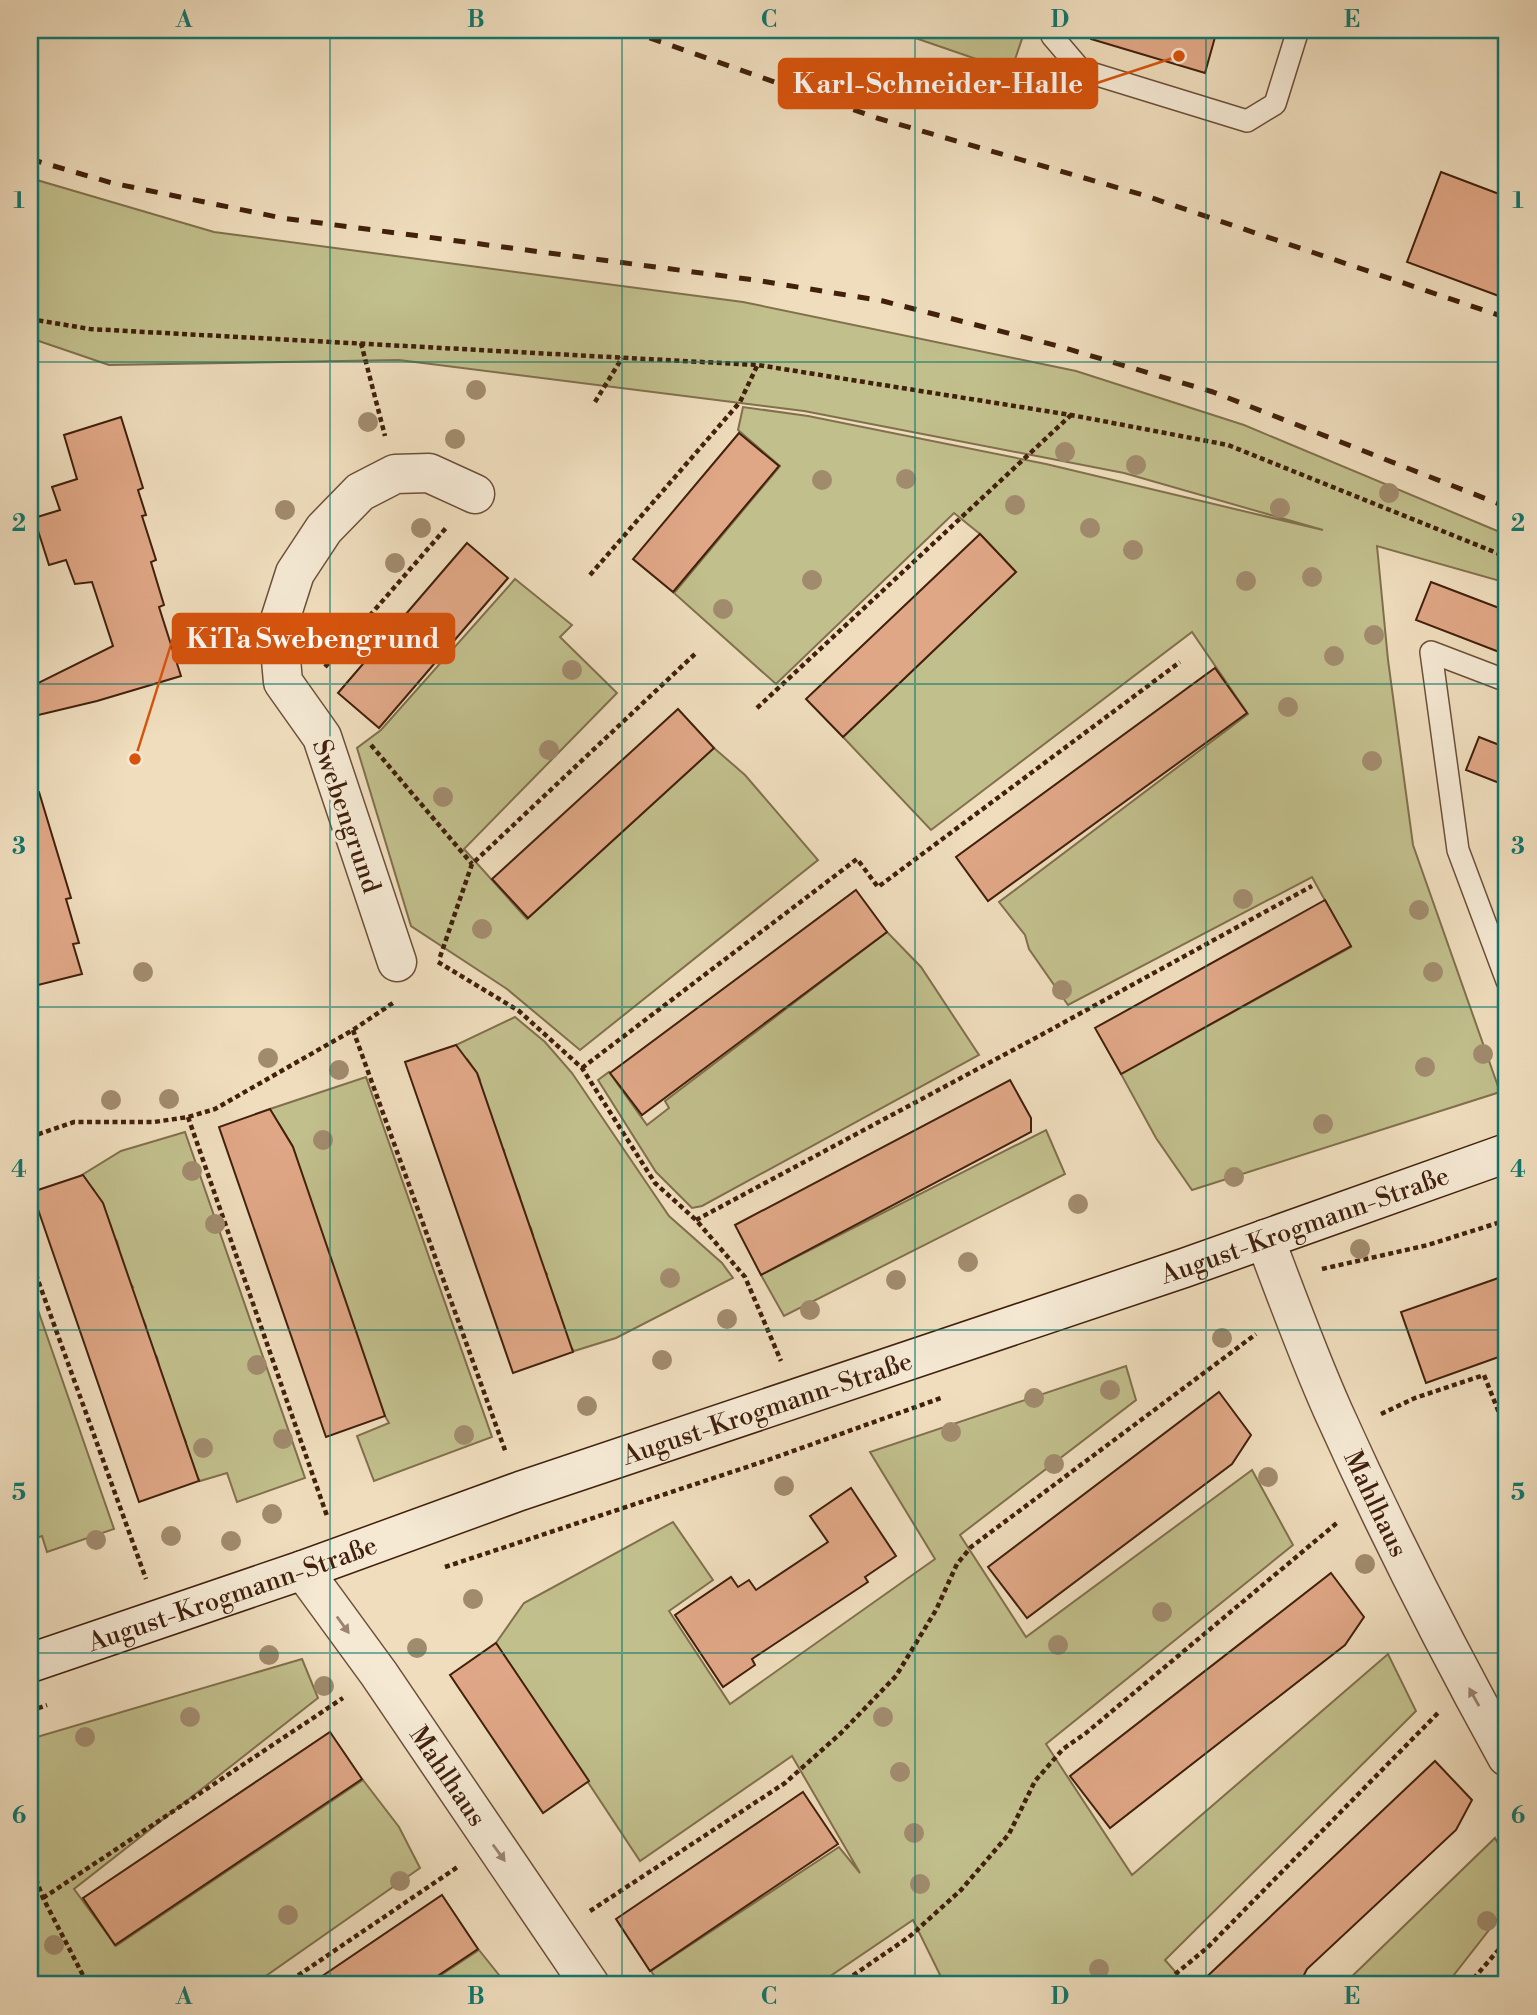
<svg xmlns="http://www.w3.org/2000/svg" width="1537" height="2015" viewBox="0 0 1537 2015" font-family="'Libre Bodoni',serif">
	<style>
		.green { fill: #c1bf8c; stroke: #81704c; stroke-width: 2 }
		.building { fill: #e0a786; stroke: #41200c; stroke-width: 2 }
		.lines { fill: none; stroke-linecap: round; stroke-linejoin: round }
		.service-casing { stroke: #6c4f38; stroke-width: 24 }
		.minor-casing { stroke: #6c4f38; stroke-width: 41 }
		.secondary-casing { stroke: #41200c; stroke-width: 41 }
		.path { stroke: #41200c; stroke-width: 4.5; stroke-dasharray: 5 3.5; stroke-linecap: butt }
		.service { stroke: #f5e9d4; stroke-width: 21 }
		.minor { stroke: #f5e9d4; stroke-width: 38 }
		.secondary { stroke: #f5e9d4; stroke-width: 38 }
		.rail { stroke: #41200c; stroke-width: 5; stroke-dasharray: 12 12; stroke-linecap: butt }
		.tree { fill: #a18b6d }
		.oneway { fill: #9b8470 }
		.grid { fill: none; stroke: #0f766e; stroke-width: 2; stroke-opacity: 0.55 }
		.labels { text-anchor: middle; stroke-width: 7; stroke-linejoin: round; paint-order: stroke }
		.street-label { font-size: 26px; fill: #41200c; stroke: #f5e9d4 }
		.leader { fill: none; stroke: #d7530c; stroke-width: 2.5 }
		.callout-dot { fill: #d7530c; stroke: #f5e9d4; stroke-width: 2.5 }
		.callout { fill: #d7530c; stroke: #d7530c; stroke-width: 2.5 }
		.callout-label { font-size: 28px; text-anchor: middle; font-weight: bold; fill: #fff }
		.neatline { fill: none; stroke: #0f766e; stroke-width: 2.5 }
		.grid-label { font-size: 23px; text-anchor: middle; font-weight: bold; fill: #0f766e }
	</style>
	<rect width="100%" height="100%" fill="#efddbd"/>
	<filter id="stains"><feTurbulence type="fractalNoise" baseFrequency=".00286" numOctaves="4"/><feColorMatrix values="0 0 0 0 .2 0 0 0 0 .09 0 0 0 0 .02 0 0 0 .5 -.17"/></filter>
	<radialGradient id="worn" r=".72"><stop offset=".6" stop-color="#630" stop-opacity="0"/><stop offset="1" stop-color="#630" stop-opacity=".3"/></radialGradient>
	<g class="green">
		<path d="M 892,30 L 1025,30 L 1011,71 Z"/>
		<path d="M 30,178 L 214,232 L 743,302 L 1076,371 L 1244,425 L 1507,535 L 1507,583 L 1377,546 L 1388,660 L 1413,845 L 1500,1092 L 1192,1190 L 1156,1138 L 1121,1074 L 1351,947 L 1312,877 L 1068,1005 L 1029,949 L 1025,935 L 999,902 L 1248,714 L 1192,632 L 931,830 L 843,737 L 1016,572 L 980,534 L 954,513 L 776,684 L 674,593 L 780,466 L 738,430 L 743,407 L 808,416 L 1046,464 L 1323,530 L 1124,473 L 804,411 L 399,360 L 109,365 L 30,338 Z"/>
		<path d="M 515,579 L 572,625 L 560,637 L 617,693 L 464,849 L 527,919 L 714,748 L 745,775 L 818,860 L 580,1050 L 507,989 L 411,926 L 357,748 L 381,730 Z"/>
		<path d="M 887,932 L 921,967 L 979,1055 L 702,1206 L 692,1208 L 656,1172 L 598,1080 L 609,1072 L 647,1125 L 669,1108 L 665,1101 Z"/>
		<path d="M 515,1017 L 545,1042 L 572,1073 L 669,1216 L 722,1263 L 733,1278 L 616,1338 L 574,1351 L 549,1317 L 560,1313 L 557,1305 L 536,1278 L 547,1274 L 523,1239 L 533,1235 L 531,1228 L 509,1200 L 520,1197 L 517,1189 L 507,1175 L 504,1150 L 493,1137 L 469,1084 L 480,1080 L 477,1073 L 467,1059 L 461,1061 L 456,1045 Z"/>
		<path d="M 366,1077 L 492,1437 L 374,1481 L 357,1436 L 389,1423 L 373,1395 L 356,1331 L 347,1317 L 292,1145 L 279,1124 L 275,1125 L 270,1109 Z"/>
		<path d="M 1046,1130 L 1065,1174 L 784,1316 L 761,1275 Z"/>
		<path d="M 185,1132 L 305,1478 L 237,1502 L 227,1473 L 200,1481 L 176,1446 L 186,1442 L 183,1435 L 173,1421 L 170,1396 L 149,1369 L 159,1365 L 157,1357 L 136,1330 L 146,1326 L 143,1319 L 122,1291 L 133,1287 L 109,1253 L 119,1249 L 117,1241 L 96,1214 L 105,1210 L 93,1189 L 88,1191 L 82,1175 L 121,1151 Z"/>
		<path d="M 30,1287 L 114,1529 L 47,1552 L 42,1536 L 30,1540 Z"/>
		<path d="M 1126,1366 L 1136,1400 L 960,1535 L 1026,1637 L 1252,1470 L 1293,1545 L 1046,1744 L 1132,1875 L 1388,1654 L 1416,1711 L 1165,1960 L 1187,1985 L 945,1985 L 913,1920 L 817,1985 L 661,1985 L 651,1971 L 839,1847 L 860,1873 L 792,1756 L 640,1861 L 496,1643 L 524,1603 L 673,1522 L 713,1580 L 669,1611 L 730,1704 L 935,1559 L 870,1452 Z"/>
		<path d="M 302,1659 L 318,1698 L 74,1889 L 116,1946 L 363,1780 L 399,1827 L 420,1868 L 253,1985 L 30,1985 L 30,1905 L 33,1903 L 30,1896 L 30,1739 Z"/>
		<path d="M 1495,1838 L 1507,1860 L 1507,1907 L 1446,1985 L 1343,1985 Z"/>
		<path d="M 479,1950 L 507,1985 L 426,1985 Z"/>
	</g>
	<g class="building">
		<path d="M 1092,30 L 1217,30 L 1205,73 L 1091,39 Z"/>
		<path d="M 1441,172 L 1507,197 L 1507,299 L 1407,262 Z"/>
		<path d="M 121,417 L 143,488 L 138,490 L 146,515 L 142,516 L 156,560 L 151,562 L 164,605 L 159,607 L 181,676 L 97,701 L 30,717 L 30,687 L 113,646 L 92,582 L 75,584 L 66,560 L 49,565 L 34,518 L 60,510 L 52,487 L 77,479 L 64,435 Z"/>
		<path d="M 739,433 L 779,466 L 673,592 L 633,559 Z"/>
		<path d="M 980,534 L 1016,572 L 843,737 L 806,699 Z"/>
		<path d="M 467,543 L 508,578 L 379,728 L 338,693 Z"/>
		<path d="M 1431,582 L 1507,611 L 1507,655 L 1416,620 Z"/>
		<path d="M 1215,668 L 1247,713 L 988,901 L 956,857 Z"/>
		<path d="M 678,709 L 714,748 L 528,918 L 492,879 Z"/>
		<path d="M 1479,737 L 1507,748 L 1507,786 L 1466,770 Z"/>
		<path d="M 39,792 L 71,898 L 66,899 L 79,943 L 73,944 L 82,974 L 30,987 L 30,793 Z"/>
		<path d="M 856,890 L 887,932 L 642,1115 L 610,1073 Z"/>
		<path d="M 1325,900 L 1351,946 L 1121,1074 L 1095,1028 Z"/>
		<path d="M 456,1045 L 477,1073 L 573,1352 L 513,1373 L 405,1062 Z"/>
		<path d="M 1010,1080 L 1031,1118 L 1031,1132 L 761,1275 L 735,1225 Z"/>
		<path d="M 270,1109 L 293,1147 L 385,1416 L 326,1437 L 219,1127 Z"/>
		<path d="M 83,1175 L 103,1203 L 199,1481 L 139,1502 L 32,1192 Z"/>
		<path d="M 1507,1275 L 1507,1354 L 1426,1383 L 1401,1312 Z"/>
		<path d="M 1219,1392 L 1251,1435 L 1232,1464 L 1027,1618 L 988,1567 Z"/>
		<path d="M 851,1488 L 896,1556 L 865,1577 L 868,1582 L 752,1659 L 755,1665 L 723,1687 L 675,1615 L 731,1577 L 738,1587 L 749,1580 L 756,1590 L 828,1542 L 810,1516 Z"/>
		<path d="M 1331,1573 L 1364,1617 L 1345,1645 L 1110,1828 L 1070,1776 Z"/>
		<path d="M 496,1643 L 589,1781 L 543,1813 L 450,1675 Z"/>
		<path d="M 330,1732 L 362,1779 L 115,1945 L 83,1898 Z"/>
		<path d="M 1435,1761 L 1472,1800 L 1456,1830 L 1307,1969 L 1299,1985 L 1198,1985 Z"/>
		<path d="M 803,1792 L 838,1844 L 650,1971 L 616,1919 Z"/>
		<path d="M 442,1895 L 478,1949 L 424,1985 L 309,1985 Z"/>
	</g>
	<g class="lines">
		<defs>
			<g id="service">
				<path d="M 1052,30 L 1052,36 L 1081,70 L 1247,121 L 1275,104 L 1298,30"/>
				<path d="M 1507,681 L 1431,652 L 1458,850 L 1507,981"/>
			</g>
			<g id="minor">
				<path d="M 397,962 L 322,737 L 283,682 L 278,626 L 295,573 L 324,529 L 360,492 L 395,474 L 429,473 L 475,494"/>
				<path id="s1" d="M 1265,1239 C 1287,1297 1308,1355 1333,1411 C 1386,1529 1445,1645 1507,1757"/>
				<path id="s2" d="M 303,1570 L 379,1674 L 590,1985"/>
			</g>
			<g id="secondary">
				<path id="s3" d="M 30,1663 L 303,1570 L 520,1491 L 1184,1268 L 1507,1153"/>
			</g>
		</defs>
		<use href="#service" class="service-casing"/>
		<use href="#minor" class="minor-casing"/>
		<use href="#secondary" class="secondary-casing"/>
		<g class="path">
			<path d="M 30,319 L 90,329 L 758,365 L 1071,415 L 1228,445 L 1507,557"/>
			<path d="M 361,343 L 385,436"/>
			<path d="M 595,402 L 622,358"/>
			<path d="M 590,575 L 740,402 L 757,366"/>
			<path d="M 325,667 L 446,528"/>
			<path d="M 757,708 L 1071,415"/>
			<path d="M 371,745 L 472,864"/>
			<path d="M 440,957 L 472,864 L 696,653"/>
			<path d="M 438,962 L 519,1011 L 582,1068 L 655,1183 L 696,1220 L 745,1277 L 781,1361"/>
			<path d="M 353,1030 L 506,1453"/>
			<path d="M 582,1068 L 857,859 L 878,887 L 1180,662"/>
			<path d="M 188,1117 L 327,1516"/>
			<path d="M 30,1137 L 74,1122 L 154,1122 L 188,1117 L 215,1109 L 353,1030 L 393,1003"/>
			<path d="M 696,1220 L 1041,1035 L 1312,886"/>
			<path d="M 30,1258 L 146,1579"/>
			<path d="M 1322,1269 L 1428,1245 L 1507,1220"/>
			<path d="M 1381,1414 L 1415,1398 L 1484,1375 L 1507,1433"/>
			<path d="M 445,1567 L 768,1460 L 941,1398"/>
			<path d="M 30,1711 L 47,1705"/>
			<path d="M 30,1863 L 43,1898 L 88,1985"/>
			<path d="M 43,1898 L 343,1698"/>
			<path d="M 590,1911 L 785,1783 L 841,1733 L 896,1676 L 936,1610 L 957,1564 L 971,1547 L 1256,1334"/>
			<path d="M 284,1985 L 459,1866"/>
			<path d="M 839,1985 L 909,1937 L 961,1890 L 1009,1834 L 1035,1781 L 1063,1749 L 1086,1733 L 1338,1522"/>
			<path d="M 1162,1985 L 1207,1948 L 1438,1713"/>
			<path d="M 1468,1985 L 1507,1940"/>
		</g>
		<use href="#service" class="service"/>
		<use href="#minor" class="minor"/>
		<use href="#secondary" class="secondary"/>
		<g class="rail">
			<path d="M 627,30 L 877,118 L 1143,195 L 1507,318"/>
			<path d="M 30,159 L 112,183 L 282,218 L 755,280 L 883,301 L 1058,346 L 1213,392 L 1507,507"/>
		</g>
	</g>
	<g class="tree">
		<circle cx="476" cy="390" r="10"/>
		<circle cx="368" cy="422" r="10"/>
		<circle cx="455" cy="439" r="10"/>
		<circle cx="1065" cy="452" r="10"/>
		<circle cx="1136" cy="465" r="10"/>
		<circle cx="906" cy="479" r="10"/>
		<circle cx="822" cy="480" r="10"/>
		<circle cx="1389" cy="493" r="10"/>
		<circle cx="1015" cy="505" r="10"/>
		<circle cx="1280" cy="508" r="10"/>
		<circle cx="285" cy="510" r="10"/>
		<circle cx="421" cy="528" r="10"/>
		<circle cx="1090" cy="528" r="10"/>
		<circle cx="1133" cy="550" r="10"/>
		<circle cx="395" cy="563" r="10"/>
		<circle cx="1312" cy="577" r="10"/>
		<circle cx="812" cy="580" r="10"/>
		<circle cx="1246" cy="581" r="10"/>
		<circle cx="723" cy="609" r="10"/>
		<circle cx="1374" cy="635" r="10"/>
		<circle cx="1334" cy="656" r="10"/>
		<circle cx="572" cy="670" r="10"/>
		<circle cx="1288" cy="707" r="10"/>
		<circle cx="549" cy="750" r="10"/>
		<circle cx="1372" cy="761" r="10"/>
		<circle cx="443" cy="797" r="10"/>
		<circle cx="1243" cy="899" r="10"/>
		<circle cx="1419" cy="910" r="10"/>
		<circle cx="482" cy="929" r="10"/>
		<circle cx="143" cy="972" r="10"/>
		<circle cx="1433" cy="972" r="10"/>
		<circle cx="1062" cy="990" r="10"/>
		<circle cx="1483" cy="1054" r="10"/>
		<circle cx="268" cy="1058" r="10"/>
		<circle cx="1425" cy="1067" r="10"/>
		<circle cx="339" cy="1070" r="10"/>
		<circle cx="169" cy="1099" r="10"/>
		<circle cx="111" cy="1100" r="10"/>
		<circle cx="1323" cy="1124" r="10"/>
		<circle cx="323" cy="1140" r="10"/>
		<circle cx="192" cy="1171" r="10"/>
		<circle cx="1234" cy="1177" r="10"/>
		<circle cx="1078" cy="1204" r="10"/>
		<circle cx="215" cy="1224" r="10"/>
		<circle cx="1360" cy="1249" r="10"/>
		<circle cx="968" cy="1262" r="10"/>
		<circle cx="670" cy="1278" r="10"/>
		<circle cx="896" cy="1280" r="10"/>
		<circle cx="810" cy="1310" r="10"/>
		<circle cx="727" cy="1319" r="10"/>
		<circle cx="1222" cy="1338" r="10"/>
		<circle cx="662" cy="1360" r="10"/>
		<circle cx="257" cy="1365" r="10"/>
		<circle cx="1110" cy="1390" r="10"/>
		<circle cx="1034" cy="1398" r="10"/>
		<circle cx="587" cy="1406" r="10"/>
		<circle cx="951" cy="1432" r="10"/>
		<circle cx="464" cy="1435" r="10"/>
		<circle cx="283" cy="1439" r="10"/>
		<circle cx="203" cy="1448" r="10"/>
		<circle cx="1054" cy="1464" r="10"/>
		<circle cx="1268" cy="1477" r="10"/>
		<circle cx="784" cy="1486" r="10"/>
		<circle cx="272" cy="1514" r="10"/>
		<circle cx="171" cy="1536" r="10"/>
		<circle cx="96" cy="1540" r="10"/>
		<circle cx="231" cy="1541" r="10"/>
		<circle cx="1365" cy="1564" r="10"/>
		<circle cx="473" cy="1599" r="10"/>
		<circle cx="1162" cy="1612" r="10"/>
		<circle cx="1058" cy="1645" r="10"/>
		<circle cx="417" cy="1648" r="10"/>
		<circle cx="269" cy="1655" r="10"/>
		<circle cx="324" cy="1686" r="10"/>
		<circle cx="190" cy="1717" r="10"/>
		<circle cx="883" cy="1717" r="10"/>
		<circle cx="85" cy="1737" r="10"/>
		<circle cx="900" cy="1772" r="10"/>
		<circle cx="914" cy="1833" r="10"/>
		<circle cx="400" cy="1881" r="10"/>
		<circle cx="920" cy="1884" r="10"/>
		<circle cx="288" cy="1915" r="10"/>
		<circle cx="1487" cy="1921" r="10"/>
		<circle cx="54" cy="1945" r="10"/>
		<circle cx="1099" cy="1969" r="10"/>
	</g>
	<defs><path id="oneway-solid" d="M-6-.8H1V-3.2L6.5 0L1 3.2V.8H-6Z" transform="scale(1.75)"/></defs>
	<g class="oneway">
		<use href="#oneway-solid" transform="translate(343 1625) rotate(54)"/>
		<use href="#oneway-solid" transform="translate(1474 1697) rotate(-119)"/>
		<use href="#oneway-solid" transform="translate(499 1853) rotate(54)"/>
	</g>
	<path class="grid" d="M 330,30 L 330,1985M 622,30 L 622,1985M 915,30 L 915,1985M 1206,30 L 1206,1985M 30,362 L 1507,362M 30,684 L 1507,684M 30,1007 L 1507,1007M 30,1330 L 1507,1330M 30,1653 L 1507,1653"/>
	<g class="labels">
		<g class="street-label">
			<text transform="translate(347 816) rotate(71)" y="9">Swebengrund</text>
			<text dy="9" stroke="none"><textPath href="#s3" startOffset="1348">August-Krogmann-Straße</textPath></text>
			<text dy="9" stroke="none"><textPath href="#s3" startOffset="780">August-Krogmann-Straße</textPath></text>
			<text dy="9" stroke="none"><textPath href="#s1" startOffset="287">Mahlhaus</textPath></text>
			<text dy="9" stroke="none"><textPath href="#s3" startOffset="214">August-Krogmann-Straße</textPath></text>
			<text dy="9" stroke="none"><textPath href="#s2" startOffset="252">Mahlhaus</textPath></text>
		</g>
	</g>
	<path class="leader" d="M1179 56L1097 83M135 759L173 638"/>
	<g class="callout-dot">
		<circle cx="1179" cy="56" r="7"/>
		<circle cx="135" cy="759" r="7"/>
	</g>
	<g class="callout">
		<rect x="779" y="59" width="318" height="49" rx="7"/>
		<rect x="173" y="614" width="281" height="49" rx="7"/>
	</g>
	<g class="callout-label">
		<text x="938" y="93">Karl-Schneider-Halle</text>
		<text x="313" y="648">KiTa Swebengrund</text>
	</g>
	<rect width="1537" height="2015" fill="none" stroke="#efddbd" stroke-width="77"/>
	<rect x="38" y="38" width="1460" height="1938" class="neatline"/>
	<g class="grid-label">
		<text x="184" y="27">A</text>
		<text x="476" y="27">B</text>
		<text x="769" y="27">C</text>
		<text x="1060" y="27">D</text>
		<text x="1352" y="27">E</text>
		<text x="19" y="208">1</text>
		<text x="1518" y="208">1</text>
		<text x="19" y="531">2</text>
		<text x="1518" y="531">2</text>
		<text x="19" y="854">3</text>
		<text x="1518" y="854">3</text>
		<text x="19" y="1177">4</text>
		<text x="1518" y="1177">4</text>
		<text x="19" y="1500">5</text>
		<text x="1518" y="1500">5</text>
		<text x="19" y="1823">6</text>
		<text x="1518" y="1823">6</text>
		<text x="184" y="2004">A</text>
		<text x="476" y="2004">B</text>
		<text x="769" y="2004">C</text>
		<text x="1060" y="2004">D</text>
		<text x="1352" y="2004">E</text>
	</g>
	<rect width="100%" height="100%" filter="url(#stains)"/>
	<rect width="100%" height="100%" fill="url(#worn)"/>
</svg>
